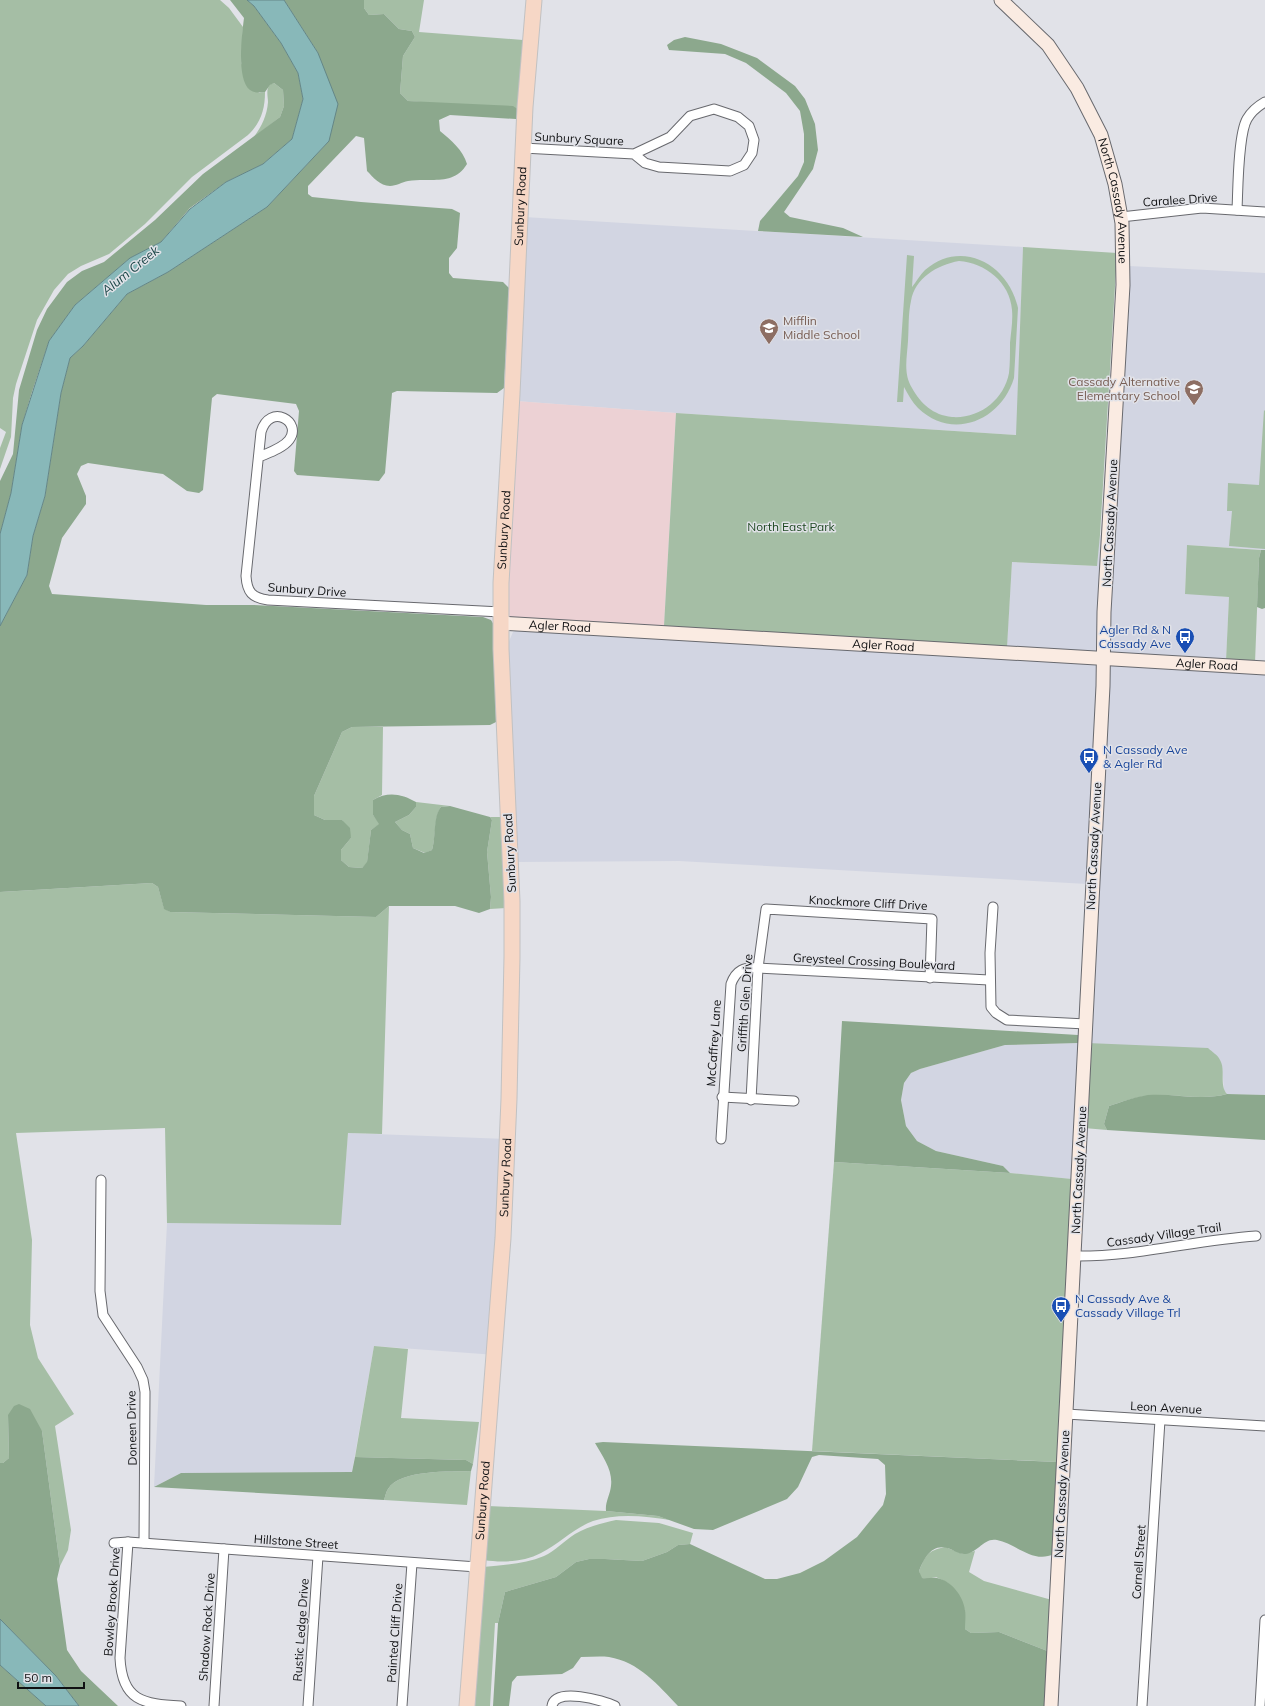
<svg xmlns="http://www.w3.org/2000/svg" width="1265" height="1706" viewBox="0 0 1265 1706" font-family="Mulish,sans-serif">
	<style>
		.built { fill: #d2d5e2 }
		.industrial { fill: #ecd1d4 }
		.green { fill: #a5bea5; fill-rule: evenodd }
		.forest { fill: #8ca88d }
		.water { fill: #88b8b9; stroke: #648687 }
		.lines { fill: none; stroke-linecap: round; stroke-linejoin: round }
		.minor-casing { stroke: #68696e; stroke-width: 11 }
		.secondary-casing { stroke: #68696e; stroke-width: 15 }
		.primary-casing { stroke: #c1c1c2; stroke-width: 17 }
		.minor { stroke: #fff; stroke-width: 9 }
		.secondary { stroke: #faebe2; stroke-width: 13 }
		.primary { stroke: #f6d7c6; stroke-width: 15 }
		.labels { text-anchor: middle; stroke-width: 3; stroke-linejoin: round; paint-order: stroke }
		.street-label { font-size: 12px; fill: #101113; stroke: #e1e2e8 }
		.education-label { font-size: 12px; fill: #785e54; stroke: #e1e2e8; text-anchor: start }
		.park-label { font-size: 12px; fill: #1e4822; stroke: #e1e2e8 }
		.transit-label { font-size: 12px; fill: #164399; stroke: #e1e2e8; text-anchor: start }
		.water-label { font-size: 13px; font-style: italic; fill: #1a4647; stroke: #e1e2e8 }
	</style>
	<rect width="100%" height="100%" fill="#e1e2e8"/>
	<g class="built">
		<path d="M 524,217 L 1023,247 L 1017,435 L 676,413 L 516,401 Z"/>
		<path d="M 1129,266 L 1265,273 L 1265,550 L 1187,545 L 1185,593 L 1229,597 L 1226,661 L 1265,663 L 1265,1095 L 1227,1094 L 1224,1090 L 1222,1066 L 1088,1043 L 1072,1179 L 1010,1173 L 1003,1166 L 936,1151 L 917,1141 L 906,1126 L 901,1100 L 904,1083 L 911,1073 L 920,1069 L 1005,1045 L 1078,1043 L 1087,884 L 679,861 L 517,862 L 507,646 L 513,632 L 518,630 L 1006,657 L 1012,562 L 1096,566 L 1100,535 L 1116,540 Z"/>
		<path d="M 348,1133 L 507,1139 L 496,1355 L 374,1346 L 352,1472 L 181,1473 L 154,1487 L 167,1223 L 340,1224 Z"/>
	</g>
	<path class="industrial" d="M 516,401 L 676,413 L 664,626 L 501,620 Z"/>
	<g class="green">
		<path d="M 0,0 L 220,0 L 229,8 L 243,27 L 241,63 L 259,93 L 265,92 C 265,109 261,123 248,135 L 192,177 L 145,224 L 109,254 L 81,266 L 68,274 L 54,290 L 37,320 L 16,384 L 13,398 L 11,437 L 0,469 L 0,448 L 6,432 L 0,428 Z"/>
		<path d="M 364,0 L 424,0 L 419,32 L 523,40 L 519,110 L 408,101 L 400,93 L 403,56 L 415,37 L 412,31 L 399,29 L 384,14 L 369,15 L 364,8 Z"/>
		<path d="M 274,83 L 283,90 L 284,106 L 280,117 L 253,138 C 261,128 267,116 268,102 C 268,98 266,90 269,86 C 270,84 271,84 274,83 Z"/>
		<path d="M 1023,247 L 1117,253 L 1100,535 L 1097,566 L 1012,562 L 1007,647 L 664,626 L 676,413 L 1016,435 Z"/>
		<path d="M 907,255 L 914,256 L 912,287 C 916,282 920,275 925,270 C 962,238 1009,265 1018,308 L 1014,378 C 1001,421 952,441 918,408 C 912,402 908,394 904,387 L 903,402 L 897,402 ZM 959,261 C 985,263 1010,282 1012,310 C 1013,321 1011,332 1010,343 C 1010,353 1010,364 1009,373 C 1004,400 979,419 952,417 C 933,415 921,404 912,388 C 903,374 907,357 908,341 C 909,328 908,314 911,301 C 915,278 937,265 959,261 Z"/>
		<path d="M 1264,410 L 1265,411 L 1265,549 L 1229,546 L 1232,511 L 1227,511 L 1228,483 L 1259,485 Z"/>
		<path d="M 1187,545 L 1261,550 L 1259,558 L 1255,663 L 1226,661 L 1229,597 L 1185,594 Z"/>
		<path d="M 352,727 L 383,727 L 382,795 L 373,800 L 373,815 L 380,824 L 371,830 L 367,863 L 362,868 L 349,867 L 341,860 L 341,850 L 351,838 L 342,820 L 325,820 L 314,815 L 314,796 L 342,732 Z"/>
		<path d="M 416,802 L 450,806 L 441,807 C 434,816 436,838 432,850 L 425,853 L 413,848 L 410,834 L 402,830 L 395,822 L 409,815 L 416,807 Z"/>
		<path d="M 490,817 L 503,817 L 506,908 L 490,909 L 491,897 L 487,852 L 492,820 Z"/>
		<path d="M 152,883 L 158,887 L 164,908 L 170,912 L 376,917 L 389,906 L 382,1134 L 348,1133 L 341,1225 L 167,1223 L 165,1128 L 16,1133 L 32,1240 L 30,1325 L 38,1358 L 74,1414 L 55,1426 L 71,1530 L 68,1550 L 60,1566 L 42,1431 L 8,1415 L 9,1458 L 3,1463 L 0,1463 L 0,892 Z"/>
		<path d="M 1087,1043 L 1208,1048 C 1212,1052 1218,1055 1220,1060 C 1226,1070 1219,1085 1227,1094 C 1202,1101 1174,1093 1148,1096 C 1135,1097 1121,1102 1109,1106 L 1104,1124 L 1107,1130 L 1084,1128 Z"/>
		<path d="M 834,1162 L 1010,1173 L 1072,1179 L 1058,1462 L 812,1451 Z"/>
		<path d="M 374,1346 L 408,1349 L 401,1418 L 479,1422 L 473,1464 L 466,1460 L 355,1457 Z"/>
		<path d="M 471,1471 L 467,1505 L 384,1500 C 385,1497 386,1492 388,1489 C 400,1469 451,1472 471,1471 Z"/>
		<path d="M 488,1506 L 606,1511 L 658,1516 L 670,1520 C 645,1516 617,1513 593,1521 C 574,1528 559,1544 541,1553 C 524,1562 502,1563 484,1560 Z"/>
		<path d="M 616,1520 L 659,1523 L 693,1533 L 690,1544 L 678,1545 L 667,1552 L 642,1561 L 605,1559 L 589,1559 L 576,1562 L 556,1577 L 505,1592 L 498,1623 L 495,1623 L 490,1706 L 475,1706 L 483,1567 C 504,1565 525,1564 544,1556 C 555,1551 564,1541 575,1534 C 587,1527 602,1523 616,1520 Z"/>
		<path d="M 945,1547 L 963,1554 L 975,1551 L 969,1572 L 984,1581 L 1052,1600 L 1050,1652 L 999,1632 L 971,1633 L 965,1629 L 965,1610 L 948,1583 L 936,1577 L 927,1579 L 921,1578 L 919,1571 C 926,1555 927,1551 945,1547 Z"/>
	</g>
	<g class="forest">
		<path d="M 230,0 L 247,0 L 254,6 L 281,43 L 298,73 L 303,99 L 292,139 L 263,164 L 226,182 L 190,208 L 161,242 L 130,258 L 75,305 L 49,341 L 32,392 L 22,425 L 11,493 L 0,534 L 0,481 L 13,454 L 19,390 L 37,330 L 47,309 L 67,282 L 82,271 L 104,262 L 155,220 L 203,174 L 280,117 L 284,106 L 283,90 L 274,83 L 270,85 L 265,92 C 260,93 254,93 250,90 C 236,79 242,34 244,18 Z"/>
		<path d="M 284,0 L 364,0 L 364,8 L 369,15 L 384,14 L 399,29 L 412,31 L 415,37 L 403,56 L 400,93 L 408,101 L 513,106 L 519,110 L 519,115 L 516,119 L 450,115 L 439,120 L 440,131 C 451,140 463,150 467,164 C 453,187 430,177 408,181 C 402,182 396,186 390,186 C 380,186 373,177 367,171 L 364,138 L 356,136 L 308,186 L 308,194 L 312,197 L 361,202 L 452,209 L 460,213 L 457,248 L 449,258 L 449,273 L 453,278 L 503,282 L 509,288 L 504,388 L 497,393 L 397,391 L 392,393 L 385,473 L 379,481 L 297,475 L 294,471 L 299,411 L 296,404 L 217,394 L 212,398 L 203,490 L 199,493 L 187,491 L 163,474 L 88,463 L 81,466 L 77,474 L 86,496 L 86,504 L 62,538 L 49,586 L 52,594 L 206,605 L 254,605 L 483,617 L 491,620 L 494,625 L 496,722 L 490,725 L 352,727 L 342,732 L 314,796 L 314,815 L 325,820 L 342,820 L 350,828 L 351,838 L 341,850 L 341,860 L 349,867 L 362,868 L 367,862 L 371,830 L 379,824 L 373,815 L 373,800 C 388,791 402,794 416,802 L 416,807 L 409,815 L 395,822 L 402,830 L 410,834 L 413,848 L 424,853 L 432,850 C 436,838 433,816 441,807 L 450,806 L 490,817 L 492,820 L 487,852 L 491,897 L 490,909 L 479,913 L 455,906 L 389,906 L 376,917 L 170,912 L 164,909 L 158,887 L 152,883 L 0,892 L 0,626 L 27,575 L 33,536 L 45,496 L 61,393 L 70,358 L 83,346 L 127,294 L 168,272 L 267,207 L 329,141 L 318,53 Z"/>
		<path d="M 685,37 L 721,44 L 757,58 L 795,86 L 805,99 L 815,124 L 818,150 L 813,169 L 784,212 L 790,217 L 843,228 L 863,237 L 758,231 L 760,221 L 798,176 L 804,162 L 804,134 L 800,111 L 786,93 L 746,63 L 725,54 L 669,50 L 667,45 L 674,40 Z"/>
		<path d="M 1261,550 L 1265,550 L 1265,608 L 1262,609 L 1257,607 L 1259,558 Z"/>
		<path d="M 842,1021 L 1078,1035 L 1078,1043 L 1005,1045 L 920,1069 L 911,1073 L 904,1083 L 901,1100 L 906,1126 L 917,1141 L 936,1151 L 1003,1166 L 1010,1173 L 834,1162 Z"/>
		<path d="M 1227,1094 L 1265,1095 L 1265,1140 L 1107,1130 L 1104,1124 L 1109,1106 C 1121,1102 1135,1097 1148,1095 C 1174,1093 1202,1101 1227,1094 Z"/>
		<path d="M 19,1404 L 30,1409 L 42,1431 L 60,1566 L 57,1579 L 67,1650 L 81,1671 L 118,1706 L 79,1706 L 56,1676 L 0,1619 L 0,1463 L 3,1463 L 9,1458 L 8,1415 L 14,1406 Z"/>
		<path d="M 603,1442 L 1058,1462 L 1054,1554 C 1033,1564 1017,1544 997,1540 C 984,1537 977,1554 964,1554 C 958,1554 952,1549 947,1548 C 931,1544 924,1559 919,1571 L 922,1578 C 927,1579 932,1577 937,1578 C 952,1581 963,1596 965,1610 C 966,1616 965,1623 965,1629 L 971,1633 L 999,1632 L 1050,1652 L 1047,1706 L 678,1706 C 658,1685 639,1662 609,1657 C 600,1656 590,1657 581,1657 L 573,1668 L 562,1674 L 517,1676 L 512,1682 L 509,1706 L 493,1706 L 498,1623 L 505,1592 L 556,1577 L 576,1562 L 589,1559 L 605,1559 L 642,1561 L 667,1552 L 678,1545 L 690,1544 L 765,1579 L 777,1579 L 800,1573 L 824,1561 L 857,1537 L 883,1505 L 886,1494 L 885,1465 L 878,1459 L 819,1455 L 812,1457 L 798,1487 L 787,1499 L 713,1530 L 694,1529 L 658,1516 L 606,1511 C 605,1502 610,1495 611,1486 C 613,1470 603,1457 595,1443 Z"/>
		<path d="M 355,1457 L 466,1460 L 473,1464 L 471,1471 C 451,1472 400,1469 388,1489 C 386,1492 385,1497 384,1500 L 154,1487 L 181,1473 L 352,1472 Z"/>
		<path d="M 0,1665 L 46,1706 L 0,1706 Z"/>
	</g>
	<g class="water">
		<path d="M 247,0 L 284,0 L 318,53 L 338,104 L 329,141 L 267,207 L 168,272 L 127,294 L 83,346 L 70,358 L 61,393 L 45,496 L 33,536 L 27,575 L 0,626 L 0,534 L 11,493 L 22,425 L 49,341 L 75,305 L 130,258 L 161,242 L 190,209 L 226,182 L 263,164 L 292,139 L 303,99 L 298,73 L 281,43 L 254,6 Z"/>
		<path d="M 0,1619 L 56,1676 L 79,1706 L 46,1706 L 0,1665 Z"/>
	</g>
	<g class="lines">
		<defs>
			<g id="minor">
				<path d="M 523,148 L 634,154 L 670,137 L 690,116 L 714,109 L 738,117 L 749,126 L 754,140 L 752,153 L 744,165 L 730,171 L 659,167 L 645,163 L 634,154"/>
				<path d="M 1237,210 C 1238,189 1238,135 1247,119 C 1251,112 1258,106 1265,102"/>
				<path d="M 1121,217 L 1202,208 L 1265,212"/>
				<path d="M 259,457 C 268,453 283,448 289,440 C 303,422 270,402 261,432 L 246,576 C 247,592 252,598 268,600 L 501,612"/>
				<path d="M 993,907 L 990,953 L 991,1007 L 996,1013 L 1007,1020 L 1086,1024"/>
				<path d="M 722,1097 L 794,1101"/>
				<path d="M 751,1100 L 758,968 L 766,909 L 932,919 L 930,978"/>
				<path d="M 721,1139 L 731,984 C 736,970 744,967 758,968 L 989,980"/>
				<path d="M 101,1180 L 100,1291 L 103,1315 L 137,1367 L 143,1380 L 145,1392 L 144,1543"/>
				<path d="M 1074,1256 C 1137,1257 1194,1240 1256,1236"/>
				<path d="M 1066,1414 L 1265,1426"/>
				<path d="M 128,1542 L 120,1658 C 122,1701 143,1704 181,1706"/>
				<path d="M 114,1543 L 128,1542 L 477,1567"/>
				<path d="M 214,1706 L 224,1549"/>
				<path d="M 308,1706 L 318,1556"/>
				<path d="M 402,1706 L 412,1563"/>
				<path d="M 552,1706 C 555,1687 603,1700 615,1706"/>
				<path d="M 1142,1706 L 1160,1420"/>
				<path d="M 1260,1706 L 1265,1620"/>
			</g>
			<g id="secondary">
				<path id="s1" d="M 1001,0 L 1048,45 L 1077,88 L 1101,135 L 1115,184 L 1122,223 L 1123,285 L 1104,612 L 1103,686 L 1051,1706"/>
				<path id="s2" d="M 501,623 L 1265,668"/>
			</g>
			<g id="primary">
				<path id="s3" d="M 467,1706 L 503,1238 L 509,1099 L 512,957 L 512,901 L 501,649 L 501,583 L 512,394 L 525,107 L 534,0"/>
			</g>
		</defs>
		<use href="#minor" class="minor-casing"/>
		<use href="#secondary" class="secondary-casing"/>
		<use href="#primary" class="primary-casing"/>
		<use href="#minor" class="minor"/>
		<use href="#secondary" class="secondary"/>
		<use href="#primary" class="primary"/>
	</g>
	<defs>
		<symbol id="school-pin" viewBox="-11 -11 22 30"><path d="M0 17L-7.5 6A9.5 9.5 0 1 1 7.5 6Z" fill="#8d6e63" stroke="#e1e2e8"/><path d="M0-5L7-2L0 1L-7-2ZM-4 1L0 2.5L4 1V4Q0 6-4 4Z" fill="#fff"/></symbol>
		<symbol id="bus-pin" viewBox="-11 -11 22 30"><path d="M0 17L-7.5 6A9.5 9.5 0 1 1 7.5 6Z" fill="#1a4fb4" stroke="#e1e2e8"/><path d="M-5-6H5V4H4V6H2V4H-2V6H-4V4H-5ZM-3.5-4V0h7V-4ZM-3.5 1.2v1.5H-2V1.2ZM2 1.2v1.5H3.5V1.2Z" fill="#fff"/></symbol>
	</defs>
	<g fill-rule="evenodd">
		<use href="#school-pin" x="758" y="317" width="22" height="30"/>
		<use href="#school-pin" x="1183" y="378" width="22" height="30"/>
		<use href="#bus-pin" x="1174" y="626" width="22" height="30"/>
		<use href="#bus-pin" x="1078" y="746" width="22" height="30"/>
		<use href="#bus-pin" x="1050" y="1295" width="22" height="30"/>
	</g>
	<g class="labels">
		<g class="street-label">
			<text transform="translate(579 139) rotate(3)" y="4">Sunbury Square</text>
			<text transform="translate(1180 200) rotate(-4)" y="4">Caralee Drive</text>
			<text dy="4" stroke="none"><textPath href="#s1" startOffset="237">North Cassady Avenue</textPath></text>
			<text dy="4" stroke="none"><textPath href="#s3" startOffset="1502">Sunbury Road</textPath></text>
			<text transform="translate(1110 523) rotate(-87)" y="4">North Cassady Avenue</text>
			<text dy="4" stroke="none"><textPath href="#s3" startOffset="1178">Sunbury Road</textPath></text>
			<text transform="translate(307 590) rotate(4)" y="4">Sunbury Drive</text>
			<text dy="4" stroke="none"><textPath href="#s2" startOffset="59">Agler Road</textPath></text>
			<text dy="4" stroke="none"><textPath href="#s2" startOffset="383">Agler Road</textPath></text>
			<text dy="4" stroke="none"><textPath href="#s2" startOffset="707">Agler Road</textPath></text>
			<text transform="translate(1094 846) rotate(-87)" y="4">North Cassady Avenue</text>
			<text transform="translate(510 853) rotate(-93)" y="4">Sunbury Road</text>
			<text transform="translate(868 903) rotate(3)" y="4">Knockmore Cliff Drive</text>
			<text transform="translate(874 962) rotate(3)" y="4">Greysteel Crossing Boulevard</text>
			<text transform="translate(745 1003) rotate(-86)" y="4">Griffith Glen Drive</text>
			<text transform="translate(714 1043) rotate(-86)" y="4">McCaffrey Lane</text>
			<text transform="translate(1079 1170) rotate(-87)" y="4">North Cassady Avenue</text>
			<text dy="4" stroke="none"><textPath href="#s3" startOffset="530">Sunbury Road</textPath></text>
			<text transform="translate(1164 1235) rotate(-8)" y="4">Cassady Village Trail</text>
			<text transform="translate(1166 1408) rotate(3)" y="4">Leon Avenue</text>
			<text transform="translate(132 1428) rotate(-91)" y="4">Doneen Drive</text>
			<text transform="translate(1062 1494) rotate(-87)" y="4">North Cassady Avenue</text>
			<text dy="4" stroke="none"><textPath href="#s3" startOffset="206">Sunbury Road</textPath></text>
			<text transform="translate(296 1542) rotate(4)" y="4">Hillstone Street</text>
			<text transform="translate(1139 1562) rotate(-86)" y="4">Cornell Street</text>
			<text transform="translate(112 1602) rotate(-86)" y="4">Bowley Brook Drive</text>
			<text transform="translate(207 1627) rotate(-86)" y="4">Shadow Rock Drive</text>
			<text transform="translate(301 1630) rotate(-86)" y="4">Rustic Ledge Drive</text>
			<text transform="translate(395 1633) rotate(-86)" y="4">Painted Cliff Drive</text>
		</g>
		<g class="education-label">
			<text x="783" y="325">Mifflin<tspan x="783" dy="14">Middle School</tspan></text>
			<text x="1180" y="386" text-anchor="end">Cassady Alternative<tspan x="1180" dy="14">Elementary School</tspan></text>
		</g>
		<g class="park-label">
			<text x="791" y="531">North East Park</text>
		</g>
		<g class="transit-label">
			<text x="1171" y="634" text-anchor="end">Agler Rd &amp; N<tspan x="1171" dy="14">Cassady Ave</tspan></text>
			<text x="1103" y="754">N Cassady Ave<tspan x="1103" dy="14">&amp; Agler Rd</tspan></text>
			<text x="1075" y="1303">N Cassady Ave &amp;<tspan x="1075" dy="14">Cassady Village Trl</tspan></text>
		</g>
		<g class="water-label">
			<text transform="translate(130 270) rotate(-39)" y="5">Alum Creek</text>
		</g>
	</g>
	<path d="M18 1682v6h66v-6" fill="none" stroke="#101113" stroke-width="2"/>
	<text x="24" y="1682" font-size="12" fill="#101113" stroke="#e1e2e8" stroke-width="3" paint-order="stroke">50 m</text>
</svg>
